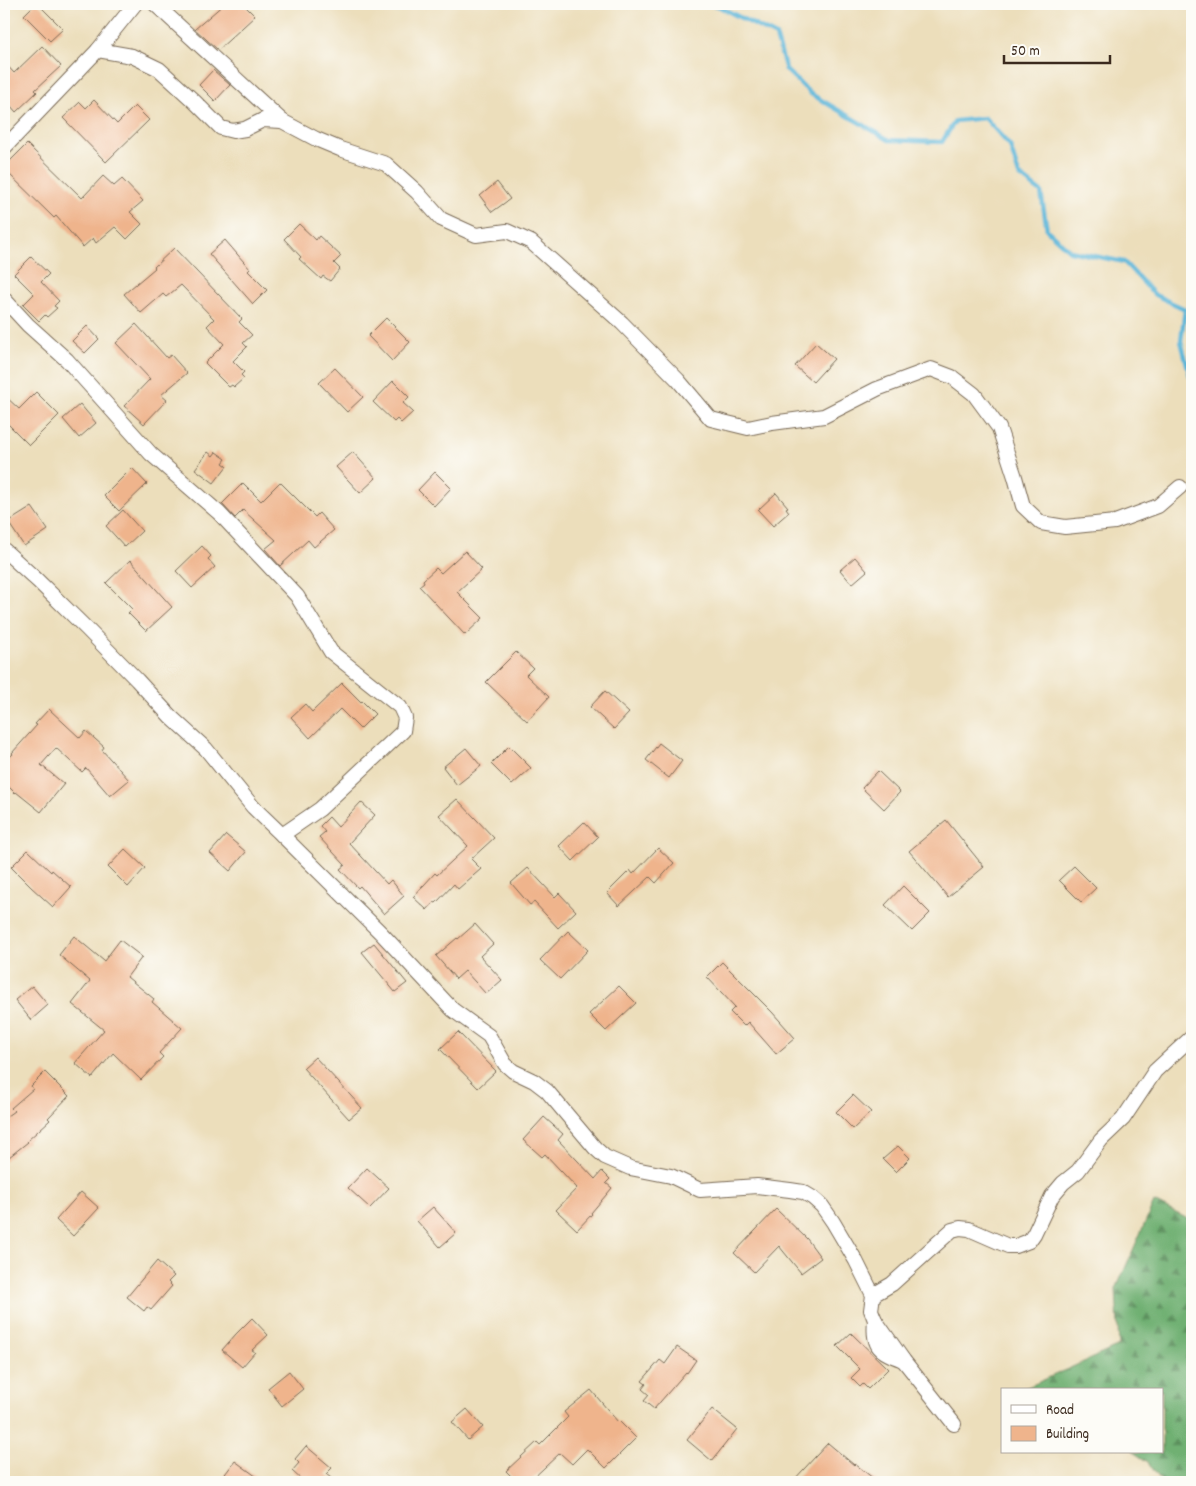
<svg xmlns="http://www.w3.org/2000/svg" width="1196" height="1486" viewBox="0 0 1196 1486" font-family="Dekko,sans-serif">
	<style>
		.forest { fill: url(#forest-firs); stroke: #556d48 }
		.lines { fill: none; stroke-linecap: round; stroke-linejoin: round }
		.stream { stroke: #5bb5d8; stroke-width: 4.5 }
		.building { fill: #efb48c }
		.street-casing { stroke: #796955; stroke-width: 16 }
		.street { stroke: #fff; stroke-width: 14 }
	</style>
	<defs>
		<pattern id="forest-firs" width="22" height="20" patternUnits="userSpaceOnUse" patternTransform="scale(1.25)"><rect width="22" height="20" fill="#6fb072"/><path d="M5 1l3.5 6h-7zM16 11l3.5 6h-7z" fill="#5c8f5d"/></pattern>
	</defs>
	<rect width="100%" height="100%" fill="#fdfcf7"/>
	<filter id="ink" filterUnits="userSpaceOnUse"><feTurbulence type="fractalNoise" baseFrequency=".02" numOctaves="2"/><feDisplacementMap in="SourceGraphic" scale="10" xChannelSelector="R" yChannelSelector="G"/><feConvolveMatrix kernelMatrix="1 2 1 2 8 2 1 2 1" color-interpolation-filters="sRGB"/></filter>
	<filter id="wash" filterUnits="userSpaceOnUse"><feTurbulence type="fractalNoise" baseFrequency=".0096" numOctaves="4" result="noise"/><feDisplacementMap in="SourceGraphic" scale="20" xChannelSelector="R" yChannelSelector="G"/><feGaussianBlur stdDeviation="1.12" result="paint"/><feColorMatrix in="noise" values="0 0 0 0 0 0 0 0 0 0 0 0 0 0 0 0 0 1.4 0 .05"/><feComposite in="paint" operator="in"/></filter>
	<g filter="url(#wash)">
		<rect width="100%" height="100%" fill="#ecdebb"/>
		<path class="forest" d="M 1154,1202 L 1192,1221 L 1192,1482 L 1162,1482 L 1148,1462 L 1133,1452 L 1162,1452 L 1162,1390 L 1021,1390 L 1119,1346 L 1116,1289 Z"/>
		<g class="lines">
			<path class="stream" d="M 708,4 L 718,6 L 776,36 L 786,70 L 811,94 L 889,140 L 942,142 L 955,121 L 985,118 L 1010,146 L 1019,175 L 1041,192 L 1047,230 L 1070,251 L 1124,262 L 1155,295 L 1185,309 L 1181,341 L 1190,376 L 1192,377"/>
		</g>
		<g id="blocks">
			<g class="building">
				<path d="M 35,4 L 38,4 L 63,29 L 50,41 L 24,15 Z"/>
				<path d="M 224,4 L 243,4 L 255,16 L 218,50 L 195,29 Z"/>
				<path d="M 42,46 L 61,66 L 35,90 L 37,92 L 16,112 L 4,98 L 4,62 L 14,73 Z"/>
				<path d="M 213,70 L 230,85 L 215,101 L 199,85 Z"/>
				<path d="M 94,100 L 117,124 L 135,106 L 149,120 L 106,162 L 63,118 L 80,102 L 86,108 Z"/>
				<path d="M 27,144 L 82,198 L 103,176 L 114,186 L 122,179 L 143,201 L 130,212 L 142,224 L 127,239 L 115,227 L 96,243 L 93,238 L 83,247 L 56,216 L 54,218 L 4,169 L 4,167 Z"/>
				<path d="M 497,182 L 510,199 L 492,212 L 480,196 Z"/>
				<path d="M 299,224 L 316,240 L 319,236 L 341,256 L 334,263 L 340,269 L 330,281 L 323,276 L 321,279 L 299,259 L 301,257 L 284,239 Z"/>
				<path d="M 225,240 L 250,269 L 248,271 L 267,290 L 253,304 L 209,254 Z"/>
				<path d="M 174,248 L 242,319 L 239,322 L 252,335 L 243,343 L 247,347 L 233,361 L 244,372 L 241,375 L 244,378 L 234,387 L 232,385 L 229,387 L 205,363 L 224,344 L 207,326 L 214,319 L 181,285 L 166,297 L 163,294 L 141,313 L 124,294 L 155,268 L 154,267 Z"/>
				<path d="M 31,257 L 49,274 L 41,282 L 59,301 L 54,306 L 57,308 L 47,317 L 45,315 L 39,321 L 23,305 L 34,294 L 14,274 Z"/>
				<path d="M 386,318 L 410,342 L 392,361 L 368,336 Z"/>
				<path d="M 136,324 L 167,358 L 171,355 L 187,373 L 161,395 L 167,400 L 144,424 L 124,406 L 150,379 L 116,343 Z"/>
				<path d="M 87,326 L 99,339 L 85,353 L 72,341 Z"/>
				<path d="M 816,343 L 834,359 L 813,382 L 795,366 Z"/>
				<path d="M 335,368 L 363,397 L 347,412 L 319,383 Z"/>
				<path d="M 393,381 L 409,397 L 403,403 L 413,412 L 401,423 L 397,419 L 394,422 L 373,402 Z"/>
				<path d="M 36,392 L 59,415 L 29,445 L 4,420 L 4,395 L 19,409 Z"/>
				<path d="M 80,404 L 96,423 L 79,438 L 63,419 Z"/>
				<path d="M 208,452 L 213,456 L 216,452 L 226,459 L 223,463 L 227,466 L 214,483 L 195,469 Z"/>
				<path d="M 353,452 L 376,478 L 360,493 L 336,467 Z"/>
				<path d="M 132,468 L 147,484 L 119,511 L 104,496 Z"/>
				<path d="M 435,472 L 451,488 L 434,506 L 418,490 Z"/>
				<path d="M 280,482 L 315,517 L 319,513 L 334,530 L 314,547 L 308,540 L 280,566 L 265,549 L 276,540 L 243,510 L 235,518 L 222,504 L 243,483 L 261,501 Z"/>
				<path d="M 776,493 L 788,507 L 786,508 L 789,512 L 773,526 L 758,510 Z"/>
				<path d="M 32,507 L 48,530 L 24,546 L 8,522 Z"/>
				<path d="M 123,510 L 142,531 L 125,547 L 106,526 Z"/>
				<path d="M 202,546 L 211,556 L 208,559 L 215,567 L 192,588 L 176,571 Z"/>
				<path d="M 465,551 L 482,569 L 457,592 L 483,618 L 465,635 L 419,586 L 424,582 L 423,580 L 436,568 L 441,573 Z"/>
				<path d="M 855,557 L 867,571 L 852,584 L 840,570 Z"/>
				<path d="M 130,560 L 172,607 L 146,631 L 128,613 L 132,609 L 106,583 Z"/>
				<path d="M 516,652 L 533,668 L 526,675 L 549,697 L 527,721 L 486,682 Z"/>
				<path d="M 342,683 L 361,702 L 362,701 L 375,714 L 360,729 L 340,709 L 310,738 L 291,717 L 305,704 L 312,712 Z"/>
				<path d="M 605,691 L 629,713 L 614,729 L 590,707 Z"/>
				<path d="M 49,709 L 80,738 L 86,731 L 104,747 L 102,750 L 129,780 L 110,796 L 86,768 L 82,772 L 56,748 L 41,765 L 64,784 L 41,812 L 16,792 L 15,793 L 4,782 L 4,762 L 13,754 L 12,753 L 37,725 L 35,724 Z"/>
				<path d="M 659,743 L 682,761 L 669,778 L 646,760 Z"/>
				<path d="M 509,746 L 531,768 L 512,785 L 491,764 Z"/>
				<path d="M 466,748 L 481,766 L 457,785 L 443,767 Z"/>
				<path d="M 878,771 L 900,792 L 884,809 L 862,788 Z"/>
				<path d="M 457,799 L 494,838 L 471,859 L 481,869 L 458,889 L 454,884 L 436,903 L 434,902 L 427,910 L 413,897 L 435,873 L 437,875 L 468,846 L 439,815 Z"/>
				<path d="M 361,802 L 375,815 L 349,843 L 387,884 L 391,880 L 404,896 L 384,914 L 360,886 L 358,888 L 340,869 L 345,865 L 319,837 L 325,832 L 320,826 L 329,817 L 338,827 Z"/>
				<path d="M 946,820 L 984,867 L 948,897 L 909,851 Z"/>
				<path d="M 584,822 L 598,837 L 573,861 L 559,846 Z"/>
				<path d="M 226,835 L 246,852 L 230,871 L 210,853 Z"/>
				<path d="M 658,848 L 674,863 L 656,883 L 650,877 L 619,906 L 607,893 L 630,870 L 633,874 Z"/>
				<path d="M 125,849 L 145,868 L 128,887 L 108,867 Z"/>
				<path d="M 28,850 L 51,872 L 52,870 L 71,887 L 53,907 L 31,887 L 11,867 Z"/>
				<path d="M 1074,866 L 1096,888 L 1081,902 L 1059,880 Z"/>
				<path d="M 528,868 L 555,897 L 559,893 L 576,911 L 558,928 L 534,902 L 530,905 L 511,883 Z"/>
				<path d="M 903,886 L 930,913 L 912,931 L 885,905 Z"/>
				<path d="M 475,924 L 493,944 L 480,956 L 502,980 L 486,994 L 465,971 L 456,979 L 436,956 L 457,938 L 458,939 Z"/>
				<path d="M 568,931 L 588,950 L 560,979 L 540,960 Z"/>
				<path d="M 74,936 L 104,961 L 120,940 L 142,957 L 127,977 L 154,999 L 152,1002 L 182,1028 L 159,1053 L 163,1057 L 141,1080 L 113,1053 L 92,1078 L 75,1063 L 104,1030 L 72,1004 L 90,981 L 59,955 Z"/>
				<path d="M 374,943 L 407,983 L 395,992 L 362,952 Z"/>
				<path d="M 722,962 L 772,1012 L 795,1038 L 776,1054 L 748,1022 L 744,1026 L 730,1012 L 735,1007 L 707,977 Z"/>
				<path d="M 32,986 L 48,1005 L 31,1020 L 15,1000 Z"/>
				<path d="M 619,986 L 636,1003 L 606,1031 L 589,1014 Z"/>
				<path d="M 458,1032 L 496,1071 L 478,1088 L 440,1049 Z"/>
				<path d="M 315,1057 L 362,1108 L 349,1119 L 303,1068 Z"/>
				<path d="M 45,1072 L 69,1096 L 48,1118 L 50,1120 L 27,1141 L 28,1142 L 4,1161 L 4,1118 L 14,1111 L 11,1108 L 33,1089 L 31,1086 Z"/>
				<path d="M 853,1095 L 871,1112 L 853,1129 L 836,1112 Z"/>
				<path d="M 544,1117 L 563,1134 L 558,1140 L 595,1179 L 602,1171 L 610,1179 L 606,1183 L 612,1188 L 591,1213 L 592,1214 L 577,1230 L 556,1210 L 577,1188 L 545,1154 L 542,1157 L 523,1140 Z"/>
				<path d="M 898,1146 L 910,1158 L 896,1172 L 883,1159 Z"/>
				<path d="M 367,1168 L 389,1188 L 370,1208 L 348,1188 Z"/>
				<path d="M 81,1192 L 99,1208 L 73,1236 L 56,1220 Z"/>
				<path d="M 433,1207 L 456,1233 L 440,1247 L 417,1221 Z"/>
				<path d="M 776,1209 L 807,1239 L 821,1258 L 801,1273 L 779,1246 L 754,1272 L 734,1253 Z"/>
				<path d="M 157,1261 L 174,1276 L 168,1282 L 172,1286 L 151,1310 L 147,1307 L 144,1311 L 127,1297 Z"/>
				<path d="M 252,1318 L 268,1335 L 252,1350 L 255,1352 L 242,1367 L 222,1350 L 236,1334 Z"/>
				<path d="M 851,1333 L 888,1369 L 868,1389 L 863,1384 L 860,1387 L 851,1378 L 860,1369 L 837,1346 Z"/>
				<path d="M 677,1347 L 696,1360 L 687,1373 L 686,1372 L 654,1409 L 644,1401 L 649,1395 L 642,1389 L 646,1384 L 642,1381 L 660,1360 L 665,1364 Z"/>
				<path d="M 289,1371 L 303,1389 L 282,1406 L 268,1388 Z"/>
				<path d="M 591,1390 L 618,1422 L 619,1421 L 636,1438 L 606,1468 L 587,1449 L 572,1464 L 560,1453 L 529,1482 L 517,1482 L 506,1471 L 537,1442 L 540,1445 L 568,1417 L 564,1412 Z"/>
				<path d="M 467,1409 L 483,1427 L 468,1440 L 452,1422 Z"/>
				<path d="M 712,1409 L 737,1429 L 712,1461 L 687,1440 Z"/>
				<path d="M 828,1443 L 854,1465 L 855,1464 L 878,1482 L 792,1482 Z"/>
				<path d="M 306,1446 L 332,1468 L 326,1474 L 336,1482 L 304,1482 L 292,1471 L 299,1463 L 295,1459 Z"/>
				<path d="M 235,1461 L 264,1482 L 219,1482 Z"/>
			</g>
		</g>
	</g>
	<g filter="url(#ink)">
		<use href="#blocks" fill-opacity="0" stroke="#796955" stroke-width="1"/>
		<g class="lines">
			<defs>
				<g id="street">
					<path d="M 155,4 L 282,121"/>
					<path d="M 98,50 L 135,4"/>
					<path d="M 4,148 L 98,50 L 132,56 L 159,69 L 195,102 L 221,128 L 233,131 L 245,129 L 263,120 L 282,121 L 316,139 L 340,149 L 386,164 L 417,192 L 441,219 L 476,235 L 507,231 L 531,242 L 622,323 L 678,380 L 711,419 L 748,428 L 772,423 L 824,416 L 877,389 L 931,369 L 952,377 L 974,394 L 999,428 L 1015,477 L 1023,506 L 1041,523 L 1065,527 L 1115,522 L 1158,506 L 1180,487"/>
					<path d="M 4,299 L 28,325 L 67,360 L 151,454 L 219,513 L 297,596 L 331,652 L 400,707 L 405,718 L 403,731 L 320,809 L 282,835 L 253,807 L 206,749 L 171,717 L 137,680 L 87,629 L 38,581 L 4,550"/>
					<path d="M 282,835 L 381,933 L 453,1010 L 489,1036 L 505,1064 L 513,1071 L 534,1081 L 547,1091 L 595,1148 L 605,1157 L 630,1168 L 671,1176 L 700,1190 L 757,1186 L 790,1190 L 803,1192 L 813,1198 L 822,1206 L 833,1222 L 856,1261 L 873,1295 L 871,1310 L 875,1320 L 904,1361 L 954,1424"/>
					<path d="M 873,1295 L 892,1284 L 952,1230 L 960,1228 L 969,1229 L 1008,1246 L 1016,1246 L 1029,1241 L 1034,1234 L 1052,1196 L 1063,1183 L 1078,1171 L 1101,1140 L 1123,1119 L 1155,1071 L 1192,1037"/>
					<path d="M 875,1320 C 872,1348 880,1351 903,1360"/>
				</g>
			</defs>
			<use href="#street" class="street-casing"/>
			<use href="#street" class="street"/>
		</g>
	</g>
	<rect width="1196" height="1486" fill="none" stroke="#fdfcf7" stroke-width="20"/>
	<rect x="1001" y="1388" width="162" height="65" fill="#fdfcf7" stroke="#afa8a0"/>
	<rect x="1011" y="1405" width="25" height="8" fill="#ffffff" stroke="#afa8a0"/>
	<text x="1046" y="1414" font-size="15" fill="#3b2a1e">Road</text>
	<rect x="1011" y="1426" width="25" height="15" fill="#efb48c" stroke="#afa8a0"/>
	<text x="1046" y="1438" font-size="15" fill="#3b2a1e">Building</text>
	<path d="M1004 55v8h106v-8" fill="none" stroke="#3b2a1e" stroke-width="2.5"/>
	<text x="1011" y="55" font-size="15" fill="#3b2a1e" stroke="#fdfcf7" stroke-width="4" paint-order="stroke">50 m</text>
</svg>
